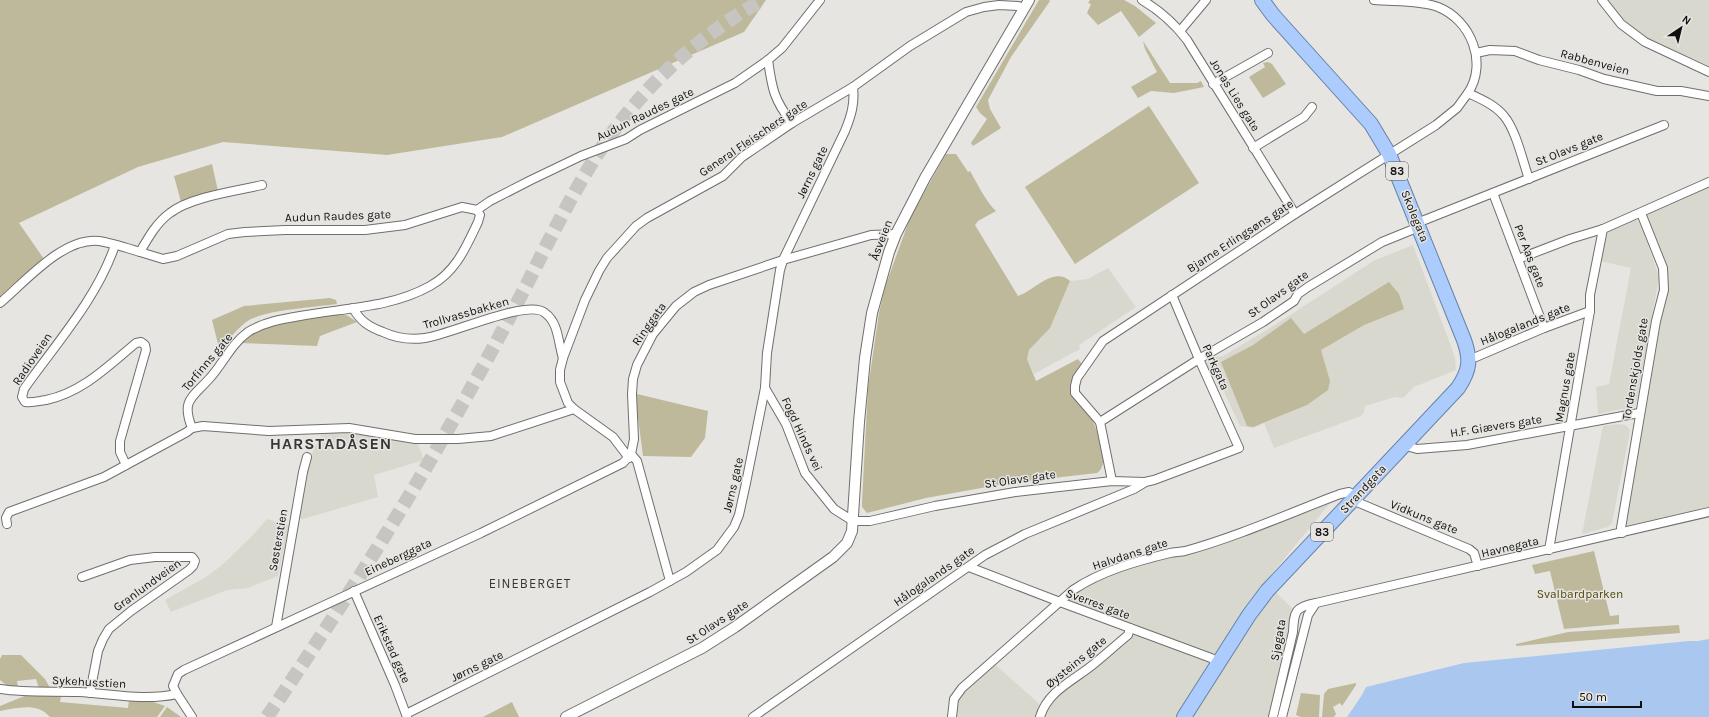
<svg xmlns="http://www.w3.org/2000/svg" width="1709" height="717" viewBox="0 0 1709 717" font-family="Karla,sans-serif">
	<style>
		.built { fill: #d9d8ce }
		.green { fill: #bdb99a }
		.water { fill: #aac7f0 }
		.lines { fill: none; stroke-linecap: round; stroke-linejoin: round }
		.trunk-tunnel { stroke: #c6c5c2; stroke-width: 14; stroke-dasharray: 14 7; stroke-linecap: butt }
		.minor-casing { stroke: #706f6d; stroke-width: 10 }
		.tertiary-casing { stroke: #706f6d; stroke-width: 12 }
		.trunk-casing { stroke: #6782a9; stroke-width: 16 }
		.minor { stroke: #fff; stroke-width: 8 }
		.tertiary { stroke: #fff; stroke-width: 10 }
		.trunk { stroke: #abccfc; stroke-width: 14 }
		.labels { text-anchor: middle; stroke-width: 3; stroke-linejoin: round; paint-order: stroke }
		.shield { fill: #e6e5e2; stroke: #50504e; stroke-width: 1 }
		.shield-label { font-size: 11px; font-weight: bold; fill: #10100f }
		.street-label { font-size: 12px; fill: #10100f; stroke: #e6e5e2 }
		.park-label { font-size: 12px; fill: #4f470a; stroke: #e6e5e2 }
		.neighbourhood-label { font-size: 13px; letter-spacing: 1px; fill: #373634; stroke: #e6e5e2 }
		.district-label { font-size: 16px; font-weight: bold; letter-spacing: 1px; fill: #373634; stroke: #e6e5e2 }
	</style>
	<rect width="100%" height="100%" fill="#e6e5e2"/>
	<g class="built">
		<path d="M 1609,0 L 1709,0 L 1709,66 L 1643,36 L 1622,20 Z"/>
		<path d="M 1709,182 L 1709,513 L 1624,530 L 1663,289 L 1653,235 L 1641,215 Z"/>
		<path d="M 1634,220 L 1637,220 L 1641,225 L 1659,277 L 1637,400 L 1634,406 L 1629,410 L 1621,409 L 1598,414 L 1596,387 L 1609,384 L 1631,268 L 1600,261 L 1607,235 L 1611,230 Z"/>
		<path d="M 1413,245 L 1455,357 L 1456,370 L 1414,387 L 1403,398 L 1395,397 L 1365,406 L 1364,412 L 1361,416 L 1274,448 L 1264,423 L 1254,428 L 1240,426 L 1217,377 L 1212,373 L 1206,363 L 1216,357 L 1223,356 L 1270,328 L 1375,260 Z"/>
		<path d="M 1108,268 L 1136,307 L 1079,345 L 1080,349 L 1034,374 L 1027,359 L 1029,350 L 1050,328 L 1070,281 L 1088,279 Z"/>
		<path d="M 1619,424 L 1625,425 L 1629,428 L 1630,431 L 1612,523 L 1608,527 L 1582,534 L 1603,426 Z"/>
		<path d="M 323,431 L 346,431 L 417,442 L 424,460 L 374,475 L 378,497 L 303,519 L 299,518 L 298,515 L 307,464 Z"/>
		<path d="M 1331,502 L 1265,582 L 1294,610 L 1274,717 L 954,717 L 955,702 L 989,659 L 1045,709 L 1068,678 L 1118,642 L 1136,627 L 1060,599 L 1098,575 Z"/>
		<path d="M 267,519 L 289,525 L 278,576 L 248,588 L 227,590 L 171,612 L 165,600 L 206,577 L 222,565 L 254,534 Z"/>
	</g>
	<g class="green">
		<path d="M 0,0 L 766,0 L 744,32 L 502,137 L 387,155 L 223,142 L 138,167 L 19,223 L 46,262 L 0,298 Z"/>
		<path d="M 1039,0 L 1049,0 L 1050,1 L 1011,57 L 988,100 L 990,109 L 1001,128 L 973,146 L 971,143 L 987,119 L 980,113 L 976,107 Z"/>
		<path d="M 1090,0 L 1124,0 L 1135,6 L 1156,23 L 1139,37 L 1121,11 L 1098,25 L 1087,13 L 1091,4 L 1088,3 Z"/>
		<path d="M 1143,41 L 1170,83 L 1197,83 L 1201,81 L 1204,87 L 1174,93 L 1151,91 L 1138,98 L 1131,87 L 1157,72 L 1145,49 Z"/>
		<path d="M 1268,62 L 1272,64 L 1286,84 L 1263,98 L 1249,77 L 1265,67 L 1263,63 Z"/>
		<path d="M 1149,106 L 1199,183 L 1075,264 L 1025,187 Z"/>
		<path d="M 946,154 L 956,154 L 968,172 L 970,171 C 977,183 986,202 996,211 L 978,221 L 975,225 L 1018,296 C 1034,291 1053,266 1070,281 L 1050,328 L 1029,350 L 1027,359 L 1036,381 L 1078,359 L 1082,364 L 1072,381 C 1081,397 1118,459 1097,473 L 1009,483 L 926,498 L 867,513 L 862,507 L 862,502 L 868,388 L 879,313 L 885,287 L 910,218 Z"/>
		<path d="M 212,164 L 218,191 L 181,202 L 174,176 Z"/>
		<path d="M 1389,282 L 1399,294 L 1404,309 L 1364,325 L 1321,350 L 1330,381 L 1328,390 L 1307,405 L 1253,427 L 1247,426 L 1221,362 L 1253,345 L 1291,318 L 1304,334 Z"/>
		<path d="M 330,298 L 336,300 L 337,304 C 316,307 262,310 246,322 C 235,331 228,340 220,352 L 212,320 L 244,306 Z"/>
		<path d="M 339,313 L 348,316 L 357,322 L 320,336 L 317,346 L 240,343 C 247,337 254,331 263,327 C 286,318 315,317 339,313 Z"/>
		<path d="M 637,394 L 708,411 L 705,438 L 691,457 L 643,456 L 637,410 Z"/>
		<path d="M 1594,551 L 1610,616 L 1619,615 L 1619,624 L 1564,629 L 1550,571 L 1535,574 L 1532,565 Z"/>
		<path d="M 1679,625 L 1680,633 L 1516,646 L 1516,644 L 1568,632 Z"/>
		<path d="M 2,655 L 21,655 L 45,679 L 50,688 L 41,689 L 39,688 L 36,679 L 17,681 L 18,688 L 10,688 L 0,680 L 0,659 Z"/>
		<path d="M 1356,683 L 1356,685 L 1342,706 L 1340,703 L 1333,707 L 1336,714 L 1334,717 L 1322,717 L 1324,694 L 1328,689 Z"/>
		<path d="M 1301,693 L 1320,695 L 1319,717 L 1301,717 L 1296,715 Z"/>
		<path d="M 27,695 L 61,696 L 60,702 L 128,708 L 129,700 L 153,702 L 165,706 L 157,717 L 50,717 C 37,702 17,708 0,711 L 0,706 Z"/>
		<path d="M 512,702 L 519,717 L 483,717 Z"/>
		<path d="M 167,707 L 181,717 L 160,717 Z"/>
	</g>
	<path class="water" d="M 1709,639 L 1709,717 L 1347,717 L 1362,695 L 1366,687 L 1464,663 L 1689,641 L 1698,641 Z"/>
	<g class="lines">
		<path class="trunk-tunnel" d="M 267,717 C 332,621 394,525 451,424 C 477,378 502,332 527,284 C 546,246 565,208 587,171 C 629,100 690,40 763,0"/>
		<defs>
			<g id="minor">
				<path d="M 1142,0 C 1159,10 1174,23 1187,40 L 1295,214"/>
				<path d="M 1374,0 C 1394,2 1418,0 1438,7 C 1471,20 1488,63 1468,93 C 1481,99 1495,105 1504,116 C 1516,130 1523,162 1529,179"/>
				<path d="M 1602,0 L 1621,24 L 1645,42 L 1709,72"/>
				<path d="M 1180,31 L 1206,0"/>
				<path d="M 1476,53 L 1490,50 L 1515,51 L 1539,60 L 1579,70 L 1604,79 L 1657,91 L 1681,91 L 1709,96"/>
				<path d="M 768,60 C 772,89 774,100 792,123"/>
				<path d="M 1213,84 L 1268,53"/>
				<path d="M 1253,148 L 1304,117 L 1312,107"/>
				<path d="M 262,185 C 236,191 190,197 170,213 C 157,222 148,238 140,252 L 163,259 L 177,256 L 228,234 L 245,232 L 285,230 L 365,230 L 405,225 L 462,207 L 477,210"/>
				<path d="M 1493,193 L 1544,328"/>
				<path d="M 477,210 L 490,201 L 531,180 L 581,156 L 626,139 L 640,130 L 735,83 L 768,60 L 782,48 L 820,0"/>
				<path d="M 1417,223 L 1664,125"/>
				<path d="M 115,245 C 98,297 55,345 24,389 L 22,397 L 25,402 C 32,403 39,401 46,400 C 83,392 108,366 136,343 L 141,342 L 145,345 L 146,350 L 120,441 L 120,452 L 126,465"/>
				<path d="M 1518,259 L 1570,239 L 1603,229 L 1709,182"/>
				<path d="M 0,303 C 25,282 63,237 99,241 C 112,243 127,248 140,252"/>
				<path d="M 353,308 C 360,321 369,327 383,332 C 396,338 411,340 425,338 C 450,335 528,298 545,313 C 559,323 558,343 563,358"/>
				<path d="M 1469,358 L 1476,357 L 1544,328 L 1590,311"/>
				<path d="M 765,388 L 786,424 L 805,473 L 834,509 L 853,521 L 870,521 L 935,506 L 1015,492 L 1112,481 L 1145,482 L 1154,480 L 1239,448 L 1199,359 L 1172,295"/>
				<path d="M 1100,422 L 1075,393 L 1075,386 L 1077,378 L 1103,341 L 1295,214 L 1436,125 L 1457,108 L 1468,93"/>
				<path d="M 192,428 L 203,426 L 269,431 L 349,428 L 415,439 L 458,439 L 491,436 L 574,409"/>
				<path d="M 1405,443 L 1410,447 L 1417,449 L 1467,445 L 1639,413"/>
				<path d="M 629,458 L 613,437 L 574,409 L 568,403 L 560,382 L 560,370 L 563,358 L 585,300 L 599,271 L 607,258 L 636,226 L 647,218 L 723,176 L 742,157 L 792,123 L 853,87 L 910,46 L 966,12 L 984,7 L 999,5 L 1018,6 L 1024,8"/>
				<path d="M 1112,481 L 1100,422 L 1199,359 L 1263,322 L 1294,301 L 1298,294 L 1308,287 L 1382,242 L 1419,227"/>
				<path d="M 1352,500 L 1469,549 L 1474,553 L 1478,566"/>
				<path d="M 7,524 L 6,518 L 9,512 L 104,477 L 187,432 L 192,428 C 181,400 192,398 209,379 C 223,364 231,344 248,332 C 264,322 282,319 300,316 C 343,308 391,308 430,286 C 456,272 466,247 478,222 L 480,215 L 477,210"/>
				<path d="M 1622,533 L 1621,528 L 1656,321 L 1664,290 L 1663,268 L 1641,213"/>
				<path d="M 1549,550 L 1590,311 L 1590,295 L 1603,229"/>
				<path d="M 969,567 L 1060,602 L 1211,658 L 1219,663"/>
				<path d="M 82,577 L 130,560 L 155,557 L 192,557 L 195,561 L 193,566 L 189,570 L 131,611 L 109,629 L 103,639 L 98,651 L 90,693"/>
				<path d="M 670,581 L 637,461 L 631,454 L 634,439 L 632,394 L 633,379 L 637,365 L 653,334 L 676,306 L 694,292 L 709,285 L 783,260 L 871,235 L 896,234"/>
				<path d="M 354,591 L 395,685 L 407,717"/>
				<path d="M 1316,603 L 1709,512"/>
				<path d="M 276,627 L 303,472 L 307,457"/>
				<path d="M 0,689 C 26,693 53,691 79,692 C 112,694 145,701 177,694"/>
				<path d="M 406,714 L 650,592 L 686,572 L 717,550 L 734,527 L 739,515 L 746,483 L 765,388 L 767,353 L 780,270 L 783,260 L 845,131 C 851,116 855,104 853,87"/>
				<path d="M 192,717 L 177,694 L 173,686 L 178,674 L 184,670 L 481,533 L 619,465 L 623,463 L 631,454"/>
				<path d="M 753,717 L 985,555 L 1025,534 L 1134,489 L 1144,483"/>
				<path d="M 952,717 L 954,699 L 962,688 L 1073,590 C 1101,571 1137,561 1170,553 C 1174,552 1180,552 1185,551 C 1236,537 1290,513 1340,494 L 1349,492 L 1356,496"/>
				<path d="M 1040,717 C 1048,690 1075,680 1095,663 C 1106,654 1117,644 1128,635 L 1130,628"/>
				<path d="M 1273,717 L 1293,632 C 1294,611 1295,607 1316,603 L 1308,615 L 1282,717"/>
			</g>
			<path id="tertiary" d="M 566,717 L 702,648 L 735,627 L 833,557 L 847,543 L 852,531 L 859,422 L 865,358 L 872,313 L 889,252 L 896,234 L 925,178 L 1029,0"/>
			<path id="trunk" d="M 1184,717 L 1249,615 L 1267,591 L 1458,388 C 1470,370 1471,360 1464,340 L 1389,154 L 1371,124 L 1273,15 L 1262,0"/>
		</defs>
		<use href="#minor" class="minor-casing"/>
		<use href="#tertiary" class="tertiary-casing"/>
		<use href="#trunk" class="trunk-casing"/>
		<use href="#minor" class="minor"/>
		<use href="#tertiary" class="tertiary"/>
		<use href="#trunk" class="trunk"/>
	</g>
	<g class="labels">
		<g class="shield">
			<rect x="1386" y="162" width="22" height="18" rx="3"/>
			<rect x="1311" y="523" width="22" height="18" rx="3"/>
		</g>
		<g class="shield-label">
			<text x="1397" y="175">83</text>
			<text x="1322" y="536">83</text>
		</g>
		<g class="street-label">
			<text transform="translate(1595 62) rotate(15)" y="4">Rabbenveien</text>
			<text transform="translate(1235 95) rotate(58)" y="4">Jonas Lies gate</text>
			<text transform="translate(645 114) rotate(-26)" y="4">Audun Raudes gate</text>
			<text transform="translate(753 138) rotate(-34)" y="4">General Fleischers gate</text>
			<text transform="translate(1569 149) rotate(-22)" y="4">St Olavs gate</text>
			<text transform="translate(812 172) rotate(-64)" y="4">Jørns gate</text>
			<text transform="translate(338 216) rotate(-2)" y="4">Audun Raudes gate</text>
			<text transform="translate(1415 216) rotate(68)" y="4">Skolegata</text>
			<text transform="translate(1240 236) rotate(-33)" y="4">Bjarne Erlingsøns gate</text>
			<text transform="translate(881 240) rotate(-69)" y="4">Åsveien</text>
			<text transform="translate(1530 256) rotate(69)" y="4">Per Aas gate</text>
			<text transform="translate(1278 294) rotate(-36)" y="4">St Olavs gate</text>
			<text transform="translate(466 313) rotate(-16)" y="4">Trollvassbakken</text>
			<text transform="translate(649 324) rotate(-55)" y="4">Ringgata</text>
			<text transform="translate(1525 324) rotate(-22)" y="4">Hålogalands gate</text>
			<text transform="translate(32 359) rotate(-56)" y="4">Radioveien</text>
			<text transform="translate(207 362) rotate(-50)" y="4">Torfinns gate</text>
			<text transform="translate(1216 367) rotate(66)" y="4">Parkgata</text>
			<text transform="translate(1635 369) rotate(-80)" y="4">Tordenskjolds gate</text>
			<text transform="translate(1565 387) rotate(-80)" y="4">Magnus gate</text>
			<text transform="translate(1496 426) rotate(-9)" y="4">H.F. Giævers gate</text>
			<text transform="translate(802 434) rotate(65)" y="4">Fogd Hinds vei</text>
			<text transform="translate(1020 479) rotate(-8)" y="4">St Olavs gate</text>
			<text transform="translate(733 485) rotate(-77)" y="4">Jørns gate</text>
			<text transform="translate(1363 489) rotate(-47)" y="4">Strandgata</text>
			<text transform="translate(1424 517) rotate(22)" y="4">Vidkuns gate</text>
			<text transform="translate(278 540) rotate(-80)" y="4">Søsterstien</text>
			<text transform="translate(1510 547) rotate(-13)" y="4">Havnegata</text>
			<text transform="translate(1130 554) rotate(-18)" y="4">Halvdans gate</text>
			<text transform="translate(398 557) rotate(-25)" y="4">Eineberggata</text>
			<text transform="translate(934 576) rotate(-35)" y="4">Hålogalands gate</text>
			<text transform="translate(147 585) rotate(-36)" y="4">Granlundveien</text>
			<text transform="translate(1098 604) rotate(20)" y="4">Sverres gate</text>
			<text transform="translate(717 622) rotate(-33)" y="4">St Olavs gate</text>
			<text transform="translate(1278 640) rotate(-80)" y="4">Sjøgata</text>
			<text transform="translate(392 649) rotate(66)" y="4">Erikstad gate</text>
			<text transform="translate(1076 662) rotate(-39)" y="4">Øysteins gate</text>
			<text transform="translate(477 666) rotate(-26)" y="4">Jørns gate</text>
			<text transform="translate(89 682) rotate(3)" y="4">Sykehusstien</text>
		</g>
		<g class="park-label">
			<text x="1580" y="598">Svalbardparken</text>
		</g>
		<g class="neighbourhood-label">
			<text x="530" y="588">EINEBERGET</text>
		</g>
		<g class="district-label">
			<text x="331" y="449">HARSTADÅSEN</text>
		</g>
	</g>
	<g transform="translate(1681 28) rotate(35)" stroke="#e6e5e2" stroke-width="3" paint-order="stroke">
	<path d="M0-3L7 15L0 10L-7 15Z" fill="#10100f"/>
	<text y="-6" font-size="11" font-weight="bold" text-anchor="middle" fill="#10100f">N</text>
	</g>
	<path d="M1573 701v6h68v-6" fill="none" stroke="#10100f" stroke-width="2"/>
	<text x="1579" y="701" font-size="12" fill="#10100f" stroke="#e6e5e2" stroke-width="3" paint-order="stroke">50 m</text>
</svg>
